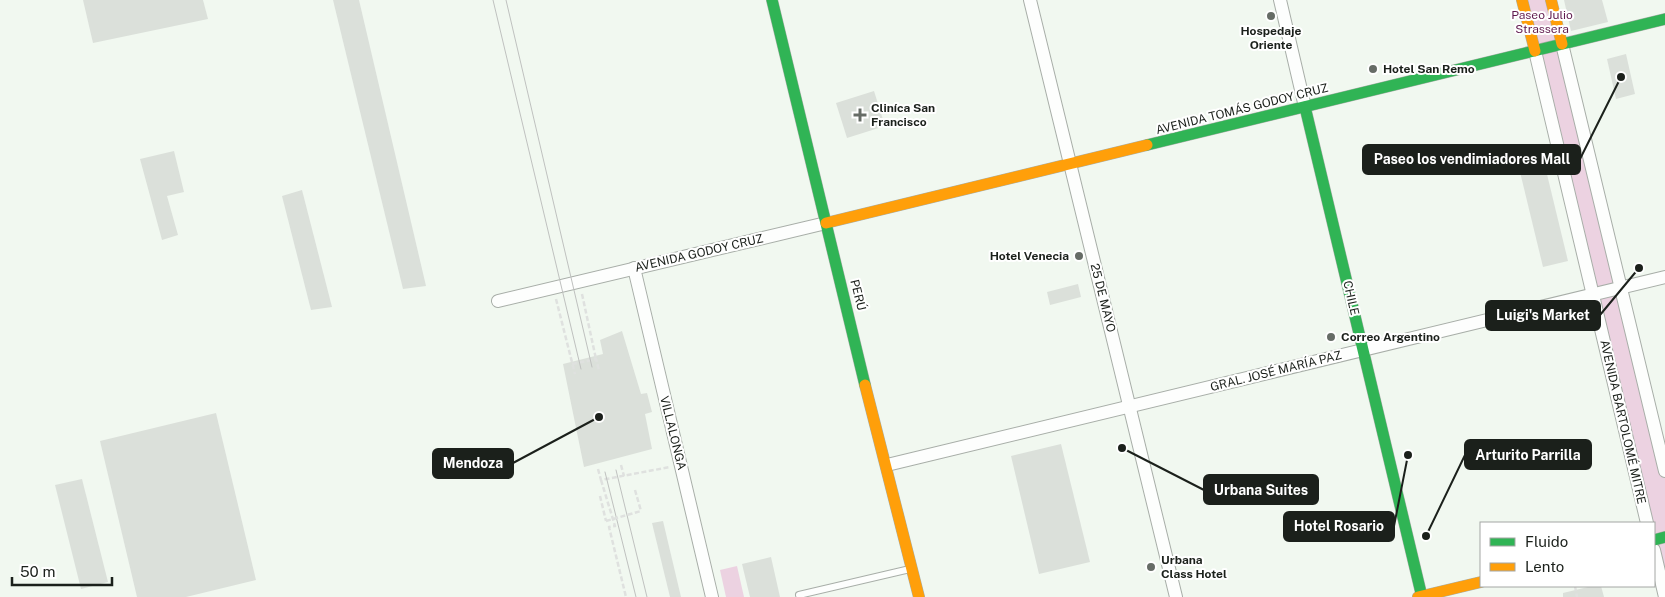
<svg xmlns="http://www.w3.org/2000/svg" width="1665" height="597" viewBox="0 0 1665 597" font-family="'Public Sans',sans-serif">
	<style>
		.green { fill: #ecd2e1 }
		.building { fill: #dbe0da }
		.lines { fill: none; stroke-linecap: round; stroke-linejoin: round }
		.lane-casing { stroke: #a8aea8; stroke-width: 8 }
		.street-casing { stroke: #a8aea8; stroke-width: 14 }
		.fast-casing { stroke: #a8aea8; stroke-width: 12 }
		.slow-casing { stroke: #a8aea8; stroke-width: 12 }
		.path { stroke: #dfe1df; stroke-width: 2.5; stroke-dasharray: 5 2.5; stroke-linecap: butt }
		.lane { stroke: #fdfefd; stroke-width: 6 }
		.street { stroke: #fdfefd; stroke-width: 12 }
		.fast { stroke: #30b455; stroke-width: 11 }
		.slow { stroke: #ff9f0a; stroke-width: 11 }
		.tram { stroke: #bfc1bf; stroke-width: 1 }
		.path-bridge { stroke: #dfe1df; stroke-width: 2.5; stroke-dasharray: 5 2.5; stroke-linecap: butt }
		.poi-dot { fill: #666c66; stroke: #fff; stroke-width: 2 }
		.labels { text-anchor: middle; stroke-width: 4; stroke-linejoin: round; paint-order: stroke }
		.park-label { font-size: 12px; fill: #601a4e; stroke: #fff }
		.poi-label { font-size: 12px; font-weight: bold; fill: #1b201b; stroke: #fff; text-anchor: start }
		.street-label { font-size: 12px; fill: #1b201b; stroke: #fff }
		.leader { fill: none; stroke: #1b201b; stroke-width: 2 }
		.callout-dot { fill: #1b201b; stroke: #fff; stroke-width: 2 }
		.callout { fill: #1b201b; stroke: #1b201b; stroke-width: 2 }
		.callout-label { font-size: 14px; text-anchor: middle; font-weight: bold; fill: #fff }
	</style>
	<rect width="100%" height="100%" fill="#f1f8f0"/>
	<g class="green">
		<path d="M 1522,0 L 1551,0 L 1665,471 L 1665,597 L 1654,550 L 1654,523 L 1647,523 Z"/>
		<path d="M 737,566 L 744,597 L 726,597 L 720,570 Z"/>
	</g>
	<g class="building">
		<path d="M 83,0 L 203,0 L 208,19 L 93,43 Z"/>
		<path d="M 333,0 L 359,0 L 426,286 L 403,289 Z"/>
		<path d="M 1564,0 L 1602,0 L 1608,22 L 1571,31 Z"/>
		<path d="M 1626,54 L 1635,94 L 1616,99 L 1607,59 Z"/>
		<path d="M 874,91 L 885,126 L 847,138 L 836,103 Z"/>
		<path d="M 174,151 L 184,192 L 167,196 L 178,235 L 162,240 L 140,159 Z"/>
		<path d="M 1545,166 L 1568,261 L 1543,267 L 1520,172 Z"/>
		<path d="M 302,190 L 332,307 L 311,310 L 282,196 Z"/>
		<path d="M 1078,284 L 1081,297 L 1050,305 L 1047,292 Z"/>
		<path d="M 622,331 L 641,394 L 647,393 L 652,412 L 645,414 L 652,449 L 584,467 L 563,364 L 603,354 L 600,340 Z"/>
		<path d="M 216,413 L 256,580 L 186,597 L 137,597 L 100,441 Z"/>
		<path d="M 1061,444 L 1090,562 L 1039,574 L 1011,456 Z"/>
		<path d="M 82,479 L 108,582 L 81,589 L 55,485 Z"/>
		<path d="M 663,521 L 681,597 L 670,597 L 652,523 Z"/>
		<path d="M 771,557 L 780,597 L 750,597 L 742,564 Z"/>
		<path d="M 1592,586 L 1601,586 L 1604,597 L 1563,597 L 1563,593 Z"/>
	</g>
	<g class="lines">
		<defs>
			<path id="lane" d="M 799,595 L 910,569"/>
			<g id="street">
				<path d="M 1030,0 L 1176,597"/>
				<path d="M 1280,0 L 1305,107"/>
				<path d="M 1562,44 L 1665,471"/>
				<path d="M 1535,51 L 1647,523"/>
				<path d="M 634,268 L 712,597"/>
				<path d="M 498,301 L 826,223"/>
				<path d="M 887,465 L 1665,277"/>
				<path d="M 1654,550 L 1665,597"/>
			</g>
			<g id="fast">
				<path d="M 772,0 L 865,385"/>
				<path d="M 1305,107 L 1422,597"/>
				<path d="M 1147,145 L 1665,19"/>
				<path d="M 1654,540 L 1665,537"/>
			</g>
			<g id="slow">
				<path d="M 1522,0 L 1535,51"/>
				<path d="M 1551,0 L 1562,44"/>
				<path d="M 826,223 L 1147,145"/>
				<path d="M 865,385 L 919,597"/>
				<path d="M 1418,597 L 1481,582"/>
			</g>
		</defs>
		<use href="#lane" class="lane-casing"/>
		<use href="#street" class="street-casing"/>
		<use href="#fast" class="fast-casing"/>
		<use href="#slow" class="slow-casing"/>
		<g class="path">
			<path d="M 582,294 L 596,359"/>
			<path d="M 556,299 L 575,374"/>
			<path d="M 572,364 L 596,359 L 599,370"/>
			<path d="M 621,465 L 624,476"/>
			<path d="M 598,469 L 601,480 L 670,467"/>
			<path d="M 601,480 L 615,526 L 609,527 L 626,597"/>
			<path d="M 635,490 L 641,511"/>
			<path d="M 600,496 L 606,521"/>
			<path d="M 1575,586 L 1577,597"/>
		</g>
		<use href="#lane" class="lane"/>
		<use href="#street" class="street"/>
		<use href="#fast" class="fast"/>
		<use href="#slow" class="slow"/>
		<g class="tram">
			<path d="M 493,0 L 581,369"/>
			<path d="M 506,0 L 592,367"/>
			<path d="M 616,470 L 647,597"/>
			<path d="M 605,472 L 636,597"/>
		</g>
		<path class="path-bridge" d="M 606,521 L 641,511"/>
	</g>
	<g class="poi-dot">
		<circle cx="1271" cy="16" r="5"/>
		<circle cx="1373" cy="69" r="5"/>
		<path d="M857.5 107.5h5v5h5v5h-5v5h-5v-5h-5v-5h5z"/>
		<circle cx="1079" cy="256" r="5"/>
		<circle cx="1331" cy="337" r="5"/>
		<circle cx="1151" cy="567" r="5"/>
	</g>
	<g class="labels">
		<g class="park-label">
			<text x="1542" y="19">Paseo Julio<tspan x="1542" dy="14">Strassera</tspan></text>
		</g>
		<g class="poi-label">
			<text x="1271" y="35" text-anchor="middle">Hospedaje<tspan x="1271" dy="14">Oriente</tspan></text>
			<text x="1383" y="73">Hotel San Remo</text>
			<text x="871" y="112">Cliníca San<tspan x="871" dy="14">Francisco</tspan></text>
			<text x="1069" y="260" text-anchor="end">Hotel Venecia</text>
			<text x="1341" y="341">Correo Argentino</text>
			<text x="1161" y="564">Urbana<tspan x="1161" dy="14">Class Hotel</tspan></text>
		</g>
		<g class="street-label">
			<text transform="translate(1242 109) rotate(-14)" y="4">AVENIDA TOMÁS GODOY CRUZ</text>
			<text transform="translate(699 253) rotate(-13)" y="4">AVENIDA GODOY CRUZ</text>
			<text transform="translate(858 295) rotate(76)" y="4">PERÚ</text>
			<text transform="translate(1103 298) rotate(76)" y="4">25 DE MAYO</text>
			<text transform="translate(1351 298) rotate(77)" y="4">CHILE</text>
			<text transform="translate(1276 371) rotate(-14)" y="4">GRAL. JOSÉ MARÍA PAZ</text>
			<text transform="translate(1623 422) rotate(77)" y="4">AVENIDA BARTOLOMÉ MITRE</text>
			<text transform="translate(673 433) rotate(76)" y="4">VILLALONGA</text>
		</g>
	</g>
	<path class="leader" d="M1621 77L1580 159M1639 268L1600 315M1426 536L1465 455M599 417L513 463M1122 448L1204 490M1408 455L1394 526"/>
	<g class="callout-dot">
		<circle cx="1621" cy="77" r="5"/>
		<circle cx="1639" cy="268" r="5"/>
		<circle cx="1426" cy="536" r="5"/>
		<circle cx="599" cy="417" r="5"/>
		<circle cx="1122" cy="448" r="5"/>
		<circle cx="1408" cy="455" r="5"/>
	</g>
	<g class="callout">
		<rect x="1363" y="145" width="217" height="29" rx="5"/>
		<rect x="1486" y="301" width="114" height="29" rx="5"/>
		<rect x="1465" y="440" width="126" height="29" rx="5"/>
		<rect x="433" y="449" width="80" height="29" rx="5"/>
		<rect x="1204" y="475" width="114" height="29" rx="5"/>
		<rect x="1284" y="512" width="110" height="29" rx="5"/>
	</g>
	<g class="callout-label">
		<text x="1472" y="164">Paseo los vendimiadores Mall</text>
		<text x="1543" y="320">Luigi's Market</text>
		<text x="1528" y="460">Arturito Parrilla</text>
		<text x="473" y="468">Mendoza</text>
		<text x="1261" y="495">Urbana Suites</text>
		<text x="1339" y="531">Hotel Rosario</text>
	</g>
	<rect x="1480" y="522" width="175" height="65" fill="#ffffff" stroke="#a4a6a4"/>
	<rect x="1490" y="538" width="25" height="8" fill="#30b455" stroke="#a4a6a4"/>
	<text x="1525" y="547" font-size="15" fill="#1b201b">Fluido</text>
	<rect x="1490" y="563" width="25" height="8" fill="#ff9f0a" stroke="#a4a6a4"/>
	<text x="1525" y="572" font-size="15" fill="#1b201b">Lento</text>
	<path d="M12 577v8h100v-8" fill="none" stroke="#1b201b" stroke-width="2.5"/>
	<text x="20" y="577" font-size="15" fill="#1b201b" stroke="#ffffff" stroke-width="4" paint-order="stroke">50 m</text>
</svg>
